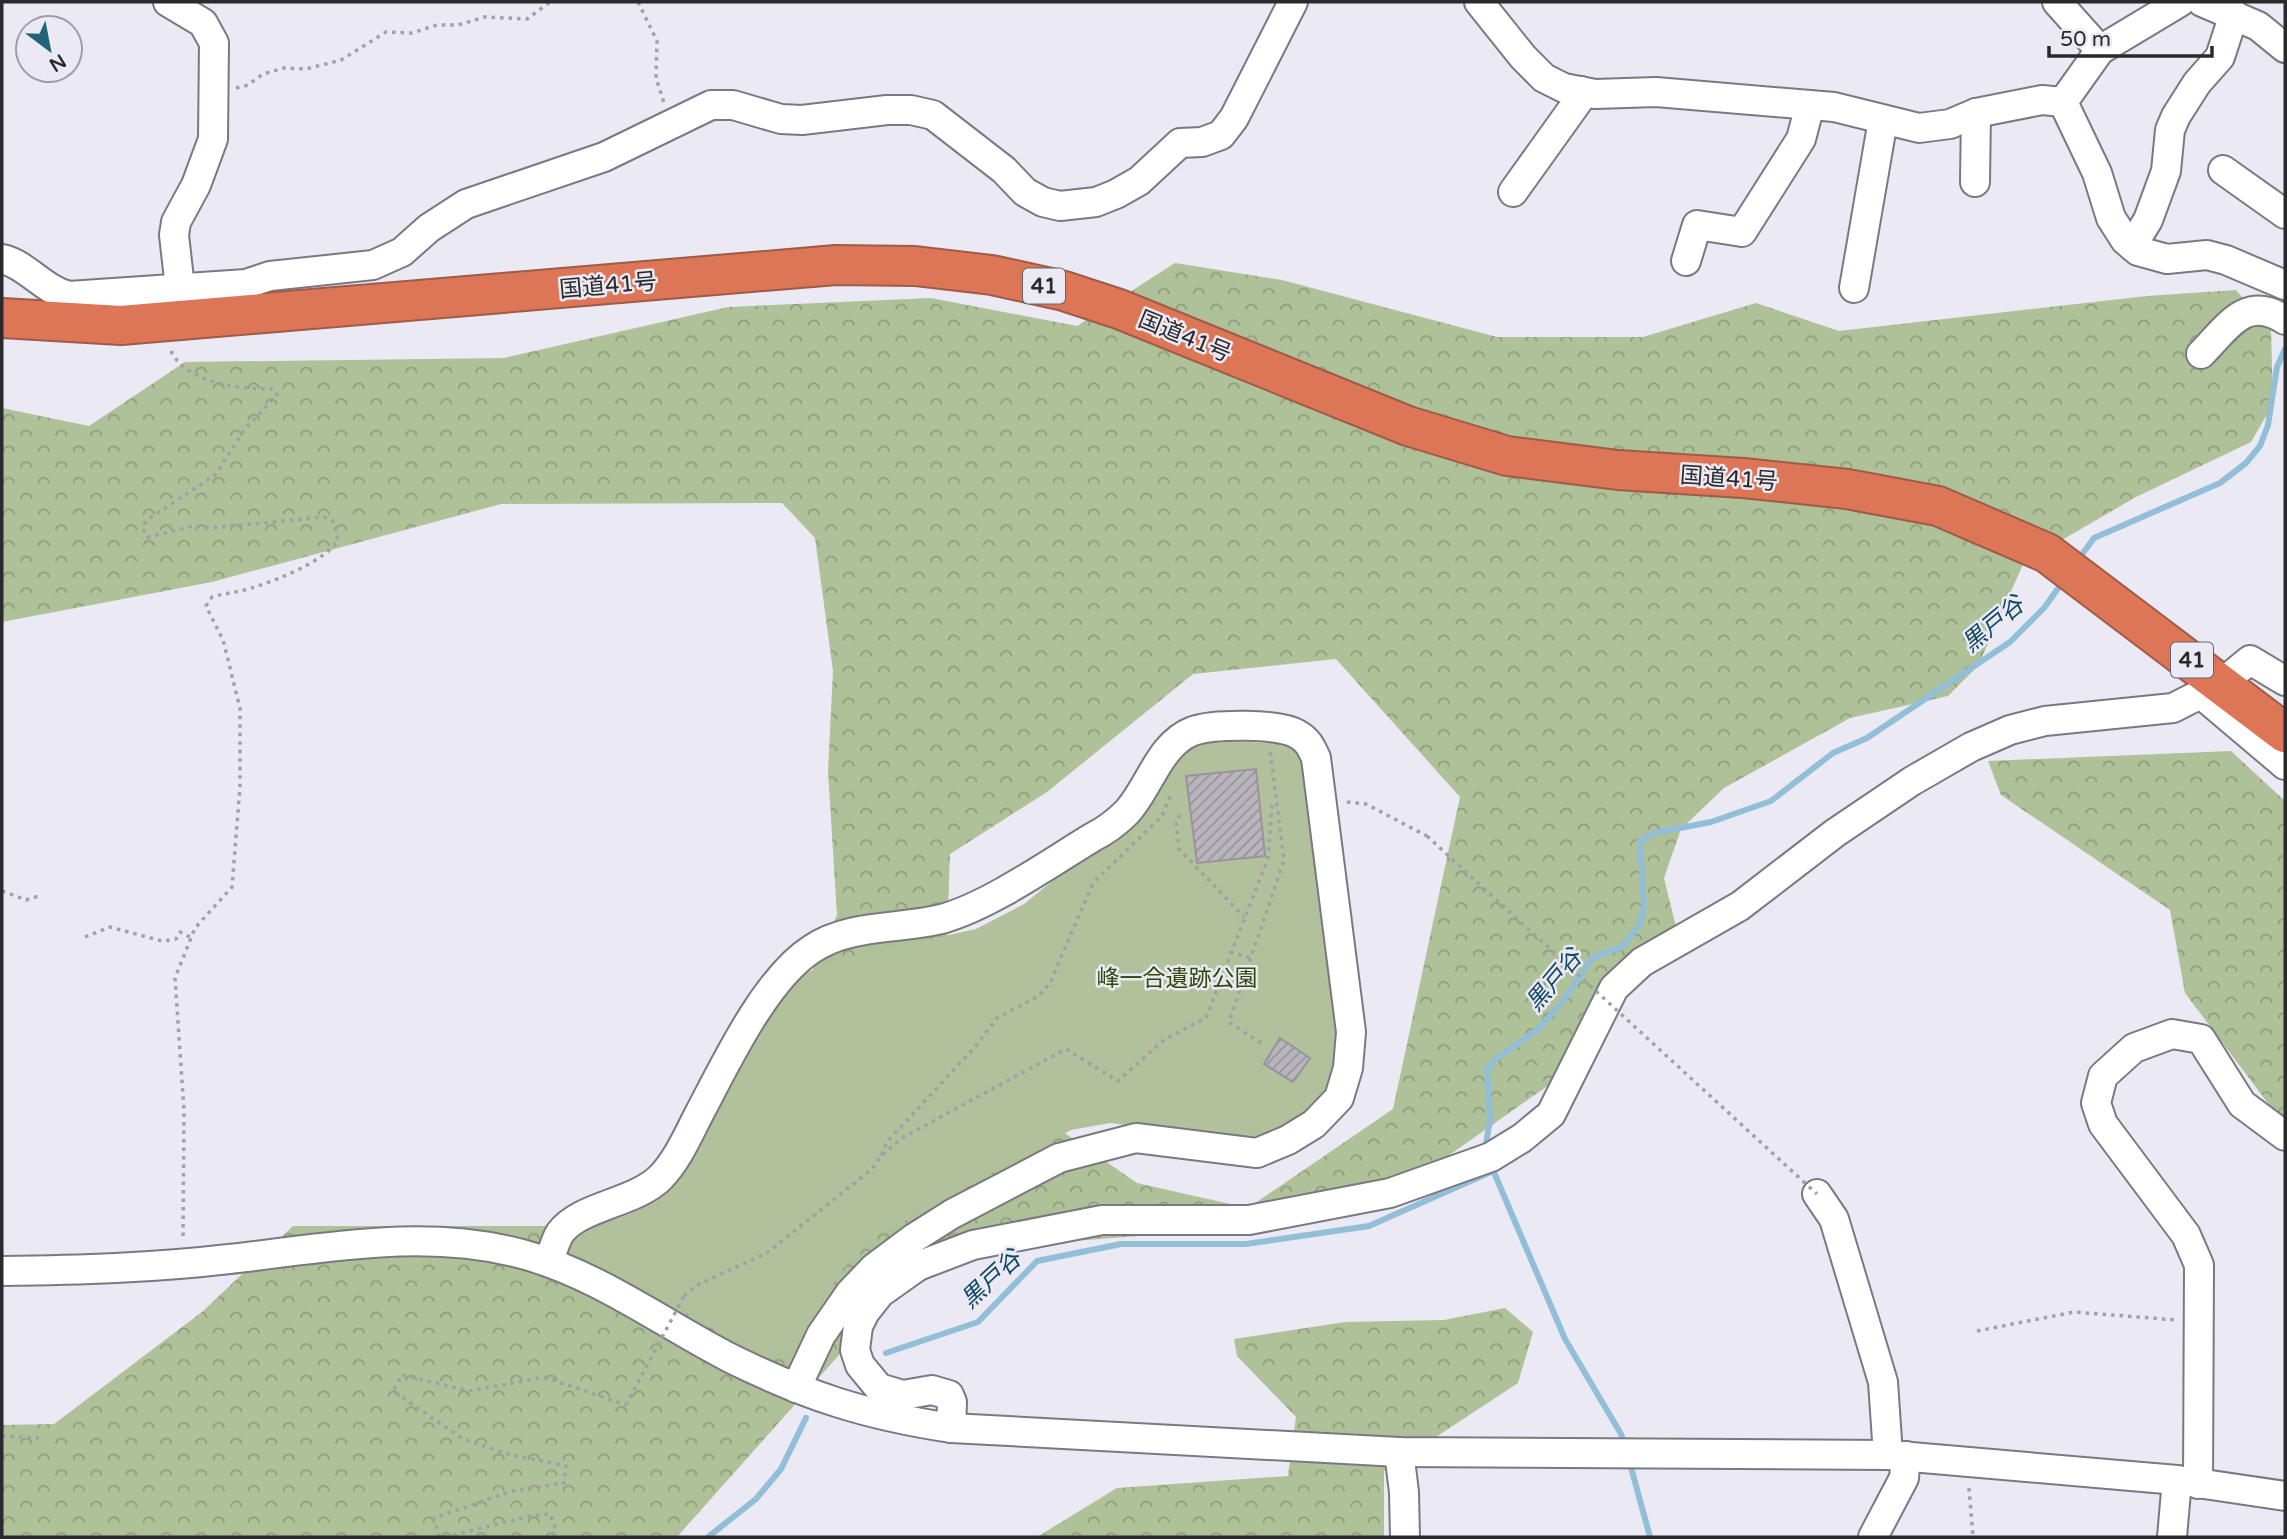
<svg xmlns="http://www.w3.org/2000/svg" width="2287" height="1539" viewBox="0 0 2287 1539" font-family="'Varela Round','Noto Sans JP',sans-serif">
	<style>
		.forest { fill: url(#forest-crowns); fill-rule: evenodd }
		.park { fill: #b0c19b }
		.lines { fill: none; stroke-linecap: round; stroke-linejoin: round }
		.stream { stroke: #93bed8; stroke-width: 6 }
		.building { fill: url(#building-hatch); stroke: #99939c; stroke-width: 2 }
		.minor-casing { stroke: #7a7881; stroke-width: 32 }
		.highway-casing { stroke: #9e5b48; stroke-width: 42 }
		.path { stroke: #a1a0a7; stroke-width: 3.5; stroke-dasharray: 3.5 5; stroke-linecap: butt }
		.minor { stroke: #fff; stroke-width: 28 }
		.highway { stroke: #dd7656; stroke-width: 38 }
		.path-bridge { stroke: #a1a0a7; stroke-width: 3.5; stroke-dasharray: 3.5 5; stroke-linecap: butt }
		.labels { text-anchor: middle; stroke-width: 5; stroke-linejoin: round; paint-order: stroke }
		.shield { fill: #ebe9f3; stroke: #646368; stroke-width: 2 }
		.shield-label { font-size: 21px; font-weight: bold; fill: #2a2a2d }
		.street-label { font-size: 23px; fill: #2a2a2d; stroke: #ebe9f3 }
		.park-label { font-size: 23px; fill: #314607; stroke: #ebe9f3 }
		.water-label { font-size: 24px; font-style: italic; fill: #0f4761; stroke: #ebe9f3 }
	</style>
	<defs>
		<pattern id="forest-crowns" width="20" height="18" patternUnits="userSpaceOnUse" patternTransform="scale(1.75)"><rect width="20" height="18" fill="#afc198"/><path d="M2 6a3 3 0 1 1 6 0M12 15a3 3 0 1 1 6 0" fill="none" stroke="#8f9d7c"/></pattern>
		<pattern id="building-hatch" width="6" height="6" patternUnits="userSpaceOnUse" patternTransform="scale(1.75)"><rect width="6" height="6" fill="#bab4bd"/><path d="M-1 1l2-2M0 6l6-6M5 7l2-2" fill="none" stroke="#97939a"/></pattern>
	</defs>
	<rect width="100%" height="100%" fill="#ebe9f3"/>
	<g class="forest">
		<path d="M 1175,263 L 1282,280 L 1497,337 L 1643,337 L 1756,303 L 1839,331 L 2147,296 L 2236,290 L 2271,331 L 2273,404 L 2251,442 L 2136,497 L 2024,562 L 1978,666 L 1948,696 L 1850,718 L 1724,788 L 1681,829 L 1664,878 L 1680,943 L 1639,973 L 1563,1075 L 1431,1168 L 1215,1230 L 1008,1246 L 945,1270 L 887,1301 L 677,1537 L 2,1537 L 2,1425 L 54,1424 L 202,1312 L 293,1226 L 638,1226 L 650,1244 L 778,1048 L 837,915 L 828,771 L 833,671 L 815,538 L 782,503 L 501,504 L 212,582 L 2,622 L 2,408 L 89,426 L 185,362 L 504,358 L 728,307 L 931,298 L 1077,326 ZM 1336,659 L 1460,797 L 1393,1109 L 1248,1208 L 1137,1183 L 943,1049 L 950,854 L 1047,792 L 1193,674 Z"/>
		<path d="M 2231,751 L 2285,801 L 2285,1126 L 2185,993 L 2170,910 L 2001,795 L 1988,761 Z"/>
		<path d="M 1505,1308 L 1533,1332 L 1518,1383 L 1384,1471 L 1384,1537 L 1037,1537 L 1117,1488 L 1288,1476 L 1296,1417 L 1237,1356 L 1234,1339 L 1345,1322 L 1444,1320 Z"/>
	</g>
	<path class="park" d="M 1204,740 L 1290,744 L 1305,756 L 1318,899 L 1340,1032 L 1336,1063 L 1326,1090 L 1309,1111 L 1275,1132 L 1241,1140 L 1110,1123 L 1071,1130 L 875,1237 L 843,1269 L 817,1308 L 798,1348 L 762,1357 L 635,1283 L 576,1260 L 570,1246 L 573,1234 C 616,1217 652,1214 681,1175 L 767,1014 L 802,975 L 833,961 L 976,929 L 1024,904 L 1101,842 L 1171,761 L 1189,744 Z"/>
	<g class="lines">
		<g class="stream">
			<path d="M 2078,560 L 2094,538 L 2220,483 L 2246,463 L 2260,446 L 2268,425 L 2277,367 L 2285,349"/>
			<path d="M 1485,1150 L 1490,1120 L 1487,1070 L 1496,1059 L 1538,1029 L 1564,1000 L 1592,958 L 1622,947 L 1640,924 L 1644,904 L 1640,841 L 1654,833 L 1711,822 L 1771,801 L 1833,753 L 1867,738 L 2010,642 L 2044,608 L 2064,580"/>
			<path d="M 1490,1163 L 1565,1339 L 1621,1434 L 1625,1447"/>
			<path d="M 886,1353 L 978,1322 L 1037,1261 L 1121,1244 L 1246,1244 L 1369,1226 L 1493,1171"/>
			<path d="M 1629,1460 L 1650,1537"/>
			<path d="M 708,1537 L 756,1499 L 781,1469 L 806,1418"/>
		</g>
	</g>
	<g class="building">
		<path d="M 1256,769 L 1265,856 L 1197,863 L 1186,776 Z"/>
		<path d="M 1280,1038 L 1310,1058 L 1293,1082 L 1264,1064 Z"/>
	</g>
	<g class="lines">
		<defs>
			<g id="minor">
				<path d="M 168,2 L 203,23 L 214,43 L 213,139 L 196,185 L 176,222 L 174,235 L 180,288"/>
				<path d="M 1479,2 L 1523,57 L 1544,78 L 1564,88 L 1595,94 L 1656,92 L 1834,107 L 1919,128 L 1950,124 L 1976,113 L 2042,100 L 2063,102"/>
				<path d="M 2057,2 L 2100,50"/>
				<path d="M 2202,2 L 2258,26 L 2285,48"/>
				<path d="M 2063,102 L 2097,173 L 2111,218 L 2125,240 L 2138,251 L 2167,259 L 2207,255 L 2226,260 L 2285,285"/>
				<path d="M 2063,102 L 2100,50 L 2180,2"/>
				<path d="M 2223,170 L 2285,214"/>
				<path d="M 1975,182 L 1976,113"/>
				<path d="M 1513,192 L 1581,97 L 1581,91"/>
				<path d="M 2132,246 L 2148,220 L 2166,171 L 2170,130 L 2176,116 L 2197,83 L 2220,57 L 2234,14"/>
				<path d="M 2,259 C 26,264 42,289 69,296 L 246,284 L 270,276 L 373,265 L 402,252 L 429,228 L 466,204 L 604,157 L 711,105 L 733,105 L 781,119 L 802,120 L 887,110 L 911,110 L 933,115 L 1004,170 L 1025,192 L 1043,202 L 1060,206 L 1096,202 L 1116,194 L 1139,181 L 1180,143 L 1202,142 L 1221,135 L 1234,118 L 1293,2"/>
				<path d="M 1686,261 L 1697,225 L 1742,232 L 1801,139 L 1810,105"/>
				<path d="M 1854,288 L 1883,120"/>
				<path d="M 2201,354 C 2228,327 2246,294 2285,320"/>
				<path d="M 2201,694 L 2285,765"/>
				<path d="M 1817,1194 L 1834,1219 L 1883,1382 L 1888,1455"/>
				<path d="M 549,1262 C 552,1253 555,1241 560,1233 C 581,1205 634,1204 661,1177 C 678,1159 688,1135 699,1114 C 725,1065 765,979 812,949 C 850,923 902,930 945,918 C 992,904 1050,863 1093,837 C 1105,831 1118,821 1127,812 C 1150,787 1159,744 1193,731 C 1213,724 1279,723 1297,734 C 1308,740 1311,747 1316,758 L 1351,1032 L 1348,1068 L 1339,1098 L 1314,1124 L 1288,1140 L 1257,1153 L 1136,1138 L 1059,1158 L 952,1214 L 914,1238 L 874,1268 L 850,1293 L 821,1335 L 796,1388"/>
				<path d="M 2,1271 C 78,1270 153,1268 229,1259 C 327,1248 425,1228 522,1254 C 597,1274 662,1323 730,1358 C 807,1396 865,1415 951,1428 L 1399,1452 L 1888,1455 L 2177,1480 L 2285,1496"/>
				<path d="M 951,1428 L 952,1402 L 949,1395 L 932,1390 L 903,1395 L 879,1388 L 860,1365 L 855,1350 L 858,1326 L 865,1312 L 880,1293 L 918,1266 L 973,1245 L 1102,1220 L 1249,1220 L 1390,1193 L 1491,1157 L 1522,1138 L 1551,1114 L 1614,988 L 1642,962 L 1740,906 L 1835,833 L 1912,781 L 1971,747 L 2010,730 L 2045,721 L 2173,708 L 2222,683 L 2250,660 L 2285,681"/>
				<path d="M 1399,1452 L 1404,1492 L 1405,1537"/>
				<path d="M 2198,1484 L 2199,1265 L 2186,1235 L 2103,1124 L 2096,1103 L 2103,1076 L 2134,1048 L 2172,1034 L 2201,1039 L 2242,1104 L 2285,1136"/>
				<path d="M 1873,1537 L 1904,1478 L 1906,1456"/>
				<path d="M 2172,1537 L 2177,1480"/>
			</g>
			<path id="highway" d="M 2,318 L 121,325 L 836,265 L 915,266 L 992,275 L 1064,291 L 1119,309 L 1408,426 L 1507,456 L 1618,470 L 1743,478 L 1847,489 L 1938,506 L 2047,553 L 2285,733"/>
		</defs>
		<use href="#minor" class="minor-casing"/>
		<use href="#highway" class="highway-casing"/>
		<g class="path">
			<path d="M 638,2 L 657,41 L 656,78 L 664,103"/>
			<path d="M 236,88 L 248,85 L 263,74 L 284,68 L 306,69 L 341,60 L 386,32 L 412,33 L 437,25 L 458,25 L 485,17 L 527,19 L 550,2"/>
			<path d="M 171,351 C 187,384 240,389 273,389 L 277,395 L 245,429 L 215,475 L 150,518 L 144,524 L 144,533 L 148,537 L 193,526 L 211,528 L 324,517 L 333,521 L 338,540 C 326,562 264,586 240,591 C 231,593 222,594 212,597 L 206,606 L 223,640 L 240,708 L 240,787 L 232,887 L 195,928 L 175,978 L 184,1111 L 183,1238"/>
			<path d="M 1347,802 L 1366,804 L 1427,836"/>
			<path d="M 1180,815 L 1176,821 L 1179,849 L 1244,917"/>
			<path d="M 2,891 L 26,900 L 39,896"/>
			<path d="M 85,937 L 110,927 L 162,941 L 176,939 L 180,932 L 190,937"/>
			<path d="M 1230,952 L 1251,958"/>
			<path d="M 1261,1043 L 1229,1022 L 1284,860 L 1270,750"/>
			<path d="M 881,1155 L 887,1142 L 975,1047 L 997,1018 L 1039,996 L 1050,983 L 1093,883 L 1162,816 L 1171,794"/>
			<path d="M 684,1296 L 695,1286 L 767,1253 L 872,1169 L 880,1157 L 902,1138 L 1066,1049 L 1118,1081 L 1165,1039 L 1206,1018 L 1268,858 L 1272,805 L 1276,804"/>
			<path d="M 1977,1331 L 2074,1312 L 2176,1320"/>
			<path d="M 2,1436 L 39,1438"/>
			<path d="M 1969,1488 L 1973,1537"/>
			<path d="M 439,1537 L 434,1518 L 512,1491 L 564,1483 L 566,1466 L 508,1454 L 463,1439 L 393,1391 L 402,1375 L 469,1391 L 544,1377 L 626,1405"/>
			<path d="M 445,1537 L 530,1516 L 550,1514 L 556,1530 L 551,1537"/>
		</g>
		<use href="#minor" class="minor"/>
		<use href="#highway" class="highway"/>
		<g class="path-bridge">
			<path d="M 1427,836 L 1817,1194"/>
			<path d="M 626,1405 L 684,1296"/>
		</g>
	</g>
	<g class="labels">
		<g class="shield">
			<rect x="1023" y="268.5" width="42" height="35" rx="5"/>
			<rect x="2171" y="642.5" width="42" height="35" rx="5"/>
		</g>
		<g class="shield-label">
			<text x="1044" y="293">41</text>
			<text x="2192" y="667">41</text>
		</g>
		<g class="street-label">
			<text transform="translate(608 285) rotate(-5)" y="8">国道41号</text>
			<text transform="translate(1185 336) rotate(22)" y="8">国道41号</text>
			<text transform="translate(1729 478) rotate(4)" y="8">国道41号</text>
		</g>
		<g class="park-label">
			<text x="1177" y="986">峰一合遺跡公園</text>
		</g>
		<g class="water-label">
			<text transform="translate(1993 624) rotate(-40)" y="8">黒戸谷</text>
			<text transform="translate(1554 980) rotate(-50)" y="8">黒戸谷</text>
			<text transform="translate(991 1279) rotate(-43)" y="8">黒戸谷</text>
		</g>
	</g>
	<rect width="2287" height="1539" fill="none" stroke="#2a2a2d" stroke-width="7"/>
	<g transform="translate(49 49) rotate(148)"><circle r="33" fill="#ebe9f3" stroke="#9e9da4" stroke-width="2"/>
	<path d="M0-5L12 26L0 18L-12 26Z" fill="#216477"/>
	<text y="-10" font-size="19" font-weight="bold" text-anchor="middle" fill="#2a2a2d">N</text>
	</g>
	<path d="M2049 46v10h163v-10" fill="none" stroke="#2a2a2d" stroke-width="3.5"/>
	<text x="2060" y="46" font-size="21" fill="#2a2a2d" stroke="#ebe9f3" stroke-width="5" paint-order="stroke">50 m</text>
</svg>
